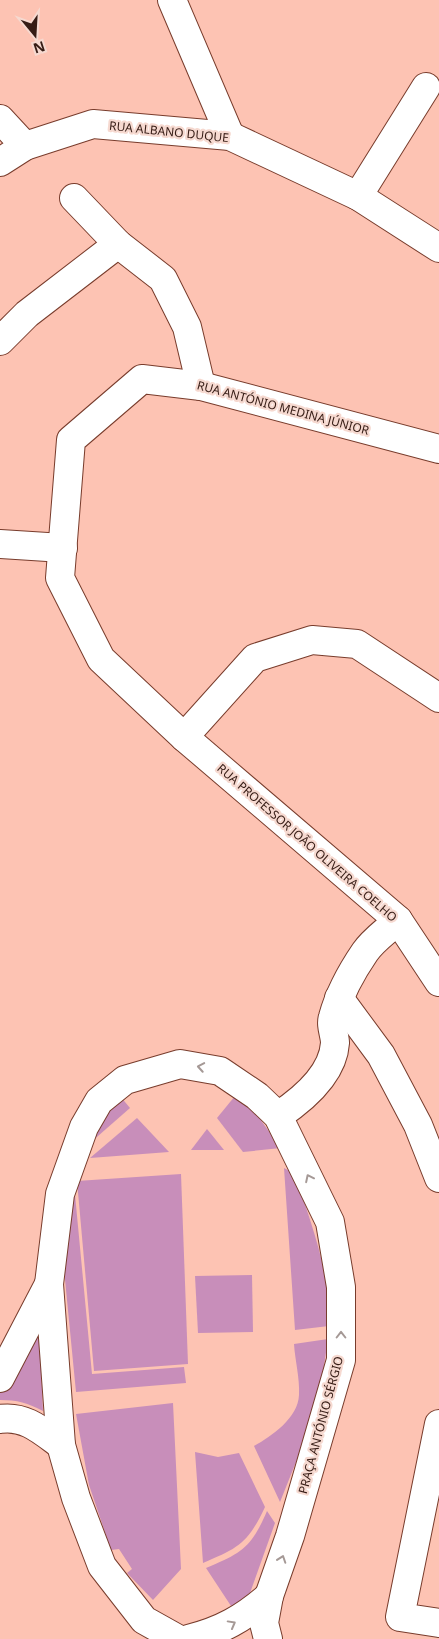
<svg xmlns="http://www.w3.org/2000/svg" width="439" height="1639" viewBox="0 0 439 1639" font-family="'Noto Sans',sans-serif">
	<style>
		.green { fill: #c88eba }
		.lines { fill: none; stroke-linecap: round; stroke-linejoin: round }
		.minor-casing { stroke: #783c2c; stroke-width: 30 }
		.minor { stroke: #fff; stroke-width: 28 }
		.oneway { stroke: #a59996 }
		.labels { text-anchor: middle; stroke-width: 4.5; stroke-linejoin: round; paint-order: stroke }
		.street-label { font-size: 12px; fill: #361c15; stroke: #f6d9d0 }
	</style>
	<rect width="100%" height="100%" fill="#fdc3b3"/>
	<g class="green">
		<path d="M 120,1096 L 130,1108 L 82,1150 L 92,1127 Z"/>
		<path d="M 235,1096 L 252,1108 L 281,1148 L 243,1152 L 217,1118 Z"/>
		<path d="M 137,1118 L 169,1152 L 90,1158 Z"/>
		<path d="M 207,1129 L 224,1150 L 191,1150 Z"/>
		<path d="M 284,1168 L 295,1174 C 311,1224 331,1273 329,1326 L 295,1330 Z"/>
		<path d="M 181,1174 L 188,1364 L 94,1371 L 77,1181 Z"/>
		<path d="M 74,1184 L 92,1374 L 184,1367 L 186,1383 L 76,1392 L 62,1249 Z"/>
		<path d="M 252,1275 L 253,1332 L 198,1333 L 195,1276 Z"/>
		<path d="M 39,1326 L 43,1411 C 28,1403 17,1400 0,1400 L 0,1393 Z"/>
		<path d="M 328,1339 L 321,1386 L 304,1442 L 280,1502 L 254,1446 C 272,1436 298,1418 299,1395 C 300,1379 295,1360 294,1344 Z"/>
		<path d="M 173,1403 L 181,1569 L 153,1600 L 127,1573 L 132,1569 L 119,1549 L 111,1550 L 89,1485 L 76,1414 Z"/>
		<path d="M 195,1452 L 218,1457 L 239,1453 L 265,1507 C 248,1543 239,1548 203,1563 Z"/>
		<path d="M 267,1511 L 275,1523 L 250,1593 L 233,1609 L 206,1568 C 242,1553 251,1548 267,1511 Z"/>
	</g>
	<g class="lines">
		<defs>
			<g id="minor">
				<path d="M 172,0 L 230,136"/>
				<path d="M 0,119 L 25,146"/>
				<path d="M 0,162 L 25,146 L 93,124 L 230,136 L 358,196 L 439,248"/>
				<path d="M 358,196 L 426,87"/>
				<path d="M 74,198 L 118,244 L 163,279 L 187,327 L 201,386"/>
				<path d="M 0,341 L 27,314 L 118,244"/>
				<path d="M 439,449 L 201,386 L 142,379 L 71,440 L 60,578 L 101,659 L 184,737 L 398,920 L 439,982"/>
				<path d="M 0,544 L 63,548"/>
				<path d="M 184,737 L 255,658 L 312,640 L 357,644 L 439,698"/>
				<path d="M 339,998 L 381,1055 L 418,1125 L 439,1178"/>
				<path d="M 278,1116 C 302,1100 333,1075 335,1043 C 335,1035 330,1025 333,1017 C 339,995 352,971 365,952 C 373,940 388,930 398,920"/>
				<path d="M 0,1378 L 49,1284"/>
				<path d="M 0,1419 C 25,1415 42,1431 61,1445"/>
				<path d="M 439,1424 L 400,1617 L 439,1623"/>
				<path d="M 178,1639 L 144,1620 L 102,1566 L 76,1498 L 61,1445 L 49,1284 L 60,1194 L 84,1127 L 99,1101 L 125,1080 L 180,1064 L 220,1071 L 257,1096 L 278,1116 L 330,1222 L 341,1287 L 341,1360 L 290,1536 L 269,1596 L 264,1623 L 268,1639"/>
				<path d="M 188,1639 C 221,1631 244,1618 269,1596"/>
			</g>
		</defs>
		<use href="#minor" class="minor-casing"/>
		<use href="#minor" class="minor"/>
	</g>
	<defs><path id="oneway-chevron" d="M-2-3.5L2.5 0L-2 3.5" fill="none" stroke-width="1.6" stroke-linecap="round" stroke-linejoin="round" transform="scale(1.25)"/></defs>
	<g class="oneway">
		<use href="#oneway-chevron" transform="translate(201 1067) rotate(-170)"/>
		<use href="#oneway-chevron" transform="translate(309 1178) rotate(-116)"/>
		<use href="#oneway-chevron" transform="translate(341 1335) rotate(-90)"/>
		<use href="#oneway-chevron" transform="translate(282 1559) rotate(-71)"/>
		<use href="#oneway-chevron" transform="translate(232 1624) rotate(-29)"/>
	</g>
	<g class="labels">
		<g class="street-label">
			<text transform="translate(169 132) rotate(6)" y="4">RUA ALBANO DUQUE</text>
			<text transform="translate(283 408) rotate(15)" y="4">RUA ANTÓNIO MEDINA JÚNIOR</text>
			<text transform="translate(307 843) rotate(41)" y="4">RUA PROFESSOR JOÃO OLIVEIRA COELHO</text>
			<text transform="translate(321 1425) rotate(-75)" y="4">PRAÇA ANTÓNIO SÉRGIO</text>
		</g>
	</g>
	<g transform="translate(35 35) rotate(162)" stroke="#f6d9d0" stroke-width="4" paint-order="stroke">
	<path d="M0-4L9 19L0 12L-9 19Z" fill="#361c15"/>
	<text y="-8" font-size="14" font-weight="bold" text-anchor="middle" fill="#361c15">N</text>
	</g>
</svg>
